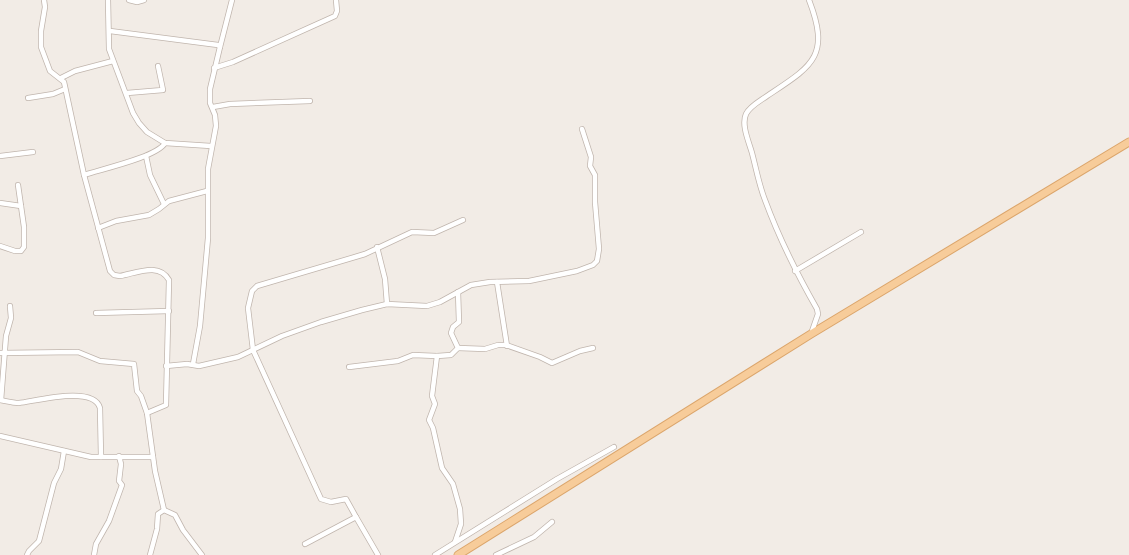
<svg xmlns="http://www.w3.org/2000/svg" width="1129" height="555" viewBox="0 0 1129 555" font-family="'Roboto Condensed',sans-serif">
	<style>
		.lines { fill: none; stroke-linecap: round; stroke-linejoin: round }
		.minor-casing { stroke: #c0b5ad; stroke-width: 6 }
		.primary-casing { stroke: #dba56b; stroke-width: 9 }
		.minor { stroke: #fff; stroke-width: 4.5 }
		.primary { stroke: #f7cc9a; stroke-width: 7 }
	</style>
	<rect width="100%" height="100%" fill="#f2ece6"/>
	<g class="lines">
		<defs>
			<g id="minor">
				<path d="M 44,0 L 45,7 L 41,31 L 41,47 L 50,71 L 64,82 L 84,175 L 110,271 L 114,275 L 120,276 C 137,273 159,262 169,280 L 166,405 L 147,413"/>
				<path d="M 108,0 L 109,49 L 133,113 L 139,123 L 147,132 L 165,143 L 211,146"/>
				<path d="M 129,0 L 137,2 L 144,0"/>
				<path d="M 809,0 C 831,57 812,66 767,96 C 760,101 750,106 746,114 C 741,125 749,142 752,153 C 756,168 759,185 765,200 C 779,238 797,274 817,309 L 818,314 L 811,334"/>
				<path d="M 110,31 L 218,45 L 220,47 L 210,89 L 210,103 L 215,115 L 216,126 L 208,169 L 208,238 L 200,326 L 193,364"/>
				<path d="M 220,47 L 232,0"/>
				<path d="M 214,68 L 233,62 L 335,16 L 337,11 L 336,0"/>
				<path d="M 61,78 L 75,71 L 113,61"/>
				<path d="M 127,93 L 163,90 L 158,66"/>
				<path d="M 28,98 L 53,94 L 65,89"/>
				<path d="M 213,107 L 230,104 L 310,101"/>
				<path d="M 0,156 L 33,152"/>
				<path d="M 146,156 L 150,175 L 164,204"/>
				<path d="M 84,175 C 102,169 157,157 165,143"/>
				<path d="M 0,203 L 21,206"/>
				<path d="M 98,228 L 116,221 L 149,215 L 159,209 L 169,201 L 207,191"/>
				<path d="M 0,246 L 15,251 L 21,251 L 24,247 L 24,227 L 18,185"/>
				<path d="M 377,247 L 385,279 L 387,304"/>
				<path d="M 795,271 L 861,232"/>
				<path d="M 497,282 L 507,346"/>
				<path d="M 96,313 L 169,311"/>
				<path d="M 458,348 L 485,349 L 498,345 L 506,345 L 540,357 L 552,363 L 580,351 L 593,348"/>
				<path d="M 0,353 L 78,352 L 100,361 L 134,364 L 137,391 L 141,396 L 147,413 L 155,471 L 164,510"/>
				<path d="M 437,356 L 432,396 L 435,404 L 429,420 L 433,428 L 442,468 L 453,484 L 460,509 L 461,524 L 455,542"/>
				<path d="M 166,366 L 187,364 L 199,366 L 238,357 L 282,336 L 321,322 L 362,310 L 387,304 L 427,306 L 440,302 L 471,285 L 490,282 L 529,281 L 577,271 L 593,265 L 597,261 L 599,249 L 595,202 L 595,175 L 590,166 L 591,157 L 582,129"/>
				<path d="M 349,367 L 398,361 L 413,355 L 437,356 L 451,355 L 458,348 L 451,333 L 453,327 L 459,322 L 458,292"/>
				<path d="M 0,400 C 6,401 12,403 19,403 C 36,401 94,385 100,408 L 101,457"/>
				<path d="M 1,400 L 6,336 L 11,318 L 10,306"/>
				<path d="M 0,436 L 91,457 L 153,457"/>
				<path d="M 356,517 L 346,499 L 331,502 L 321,499 L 253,350 L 248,308 L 252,291 L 257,286 L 365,254 L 412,232 L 434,233 L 463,220"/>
				<path d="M 305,544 L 356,517 L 378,555"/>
				<path d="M 27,555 L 29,551 L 39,541 L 54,483 L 61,469 L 64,451"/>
				<path d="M 94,555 L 96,544 L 109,521 L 122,485 L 119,481 L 121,464 L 119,456"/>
				<path d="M 150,555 L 157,529 L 158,514 L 164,510 L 175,515 L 183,530 L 202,555"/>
				<path d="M 435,555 L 557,479 L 614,447"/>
				<path d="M 496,555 L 534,537 L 552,522"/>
			</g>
			<path id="primary" d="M 458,555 L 811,334 L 1129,142"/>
		</defs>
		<use href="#minor" class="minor-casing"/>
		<use href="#primary" class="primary-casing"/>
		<use href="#minor" class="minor"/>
		<use href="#primary" class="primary"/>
	</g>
</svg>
